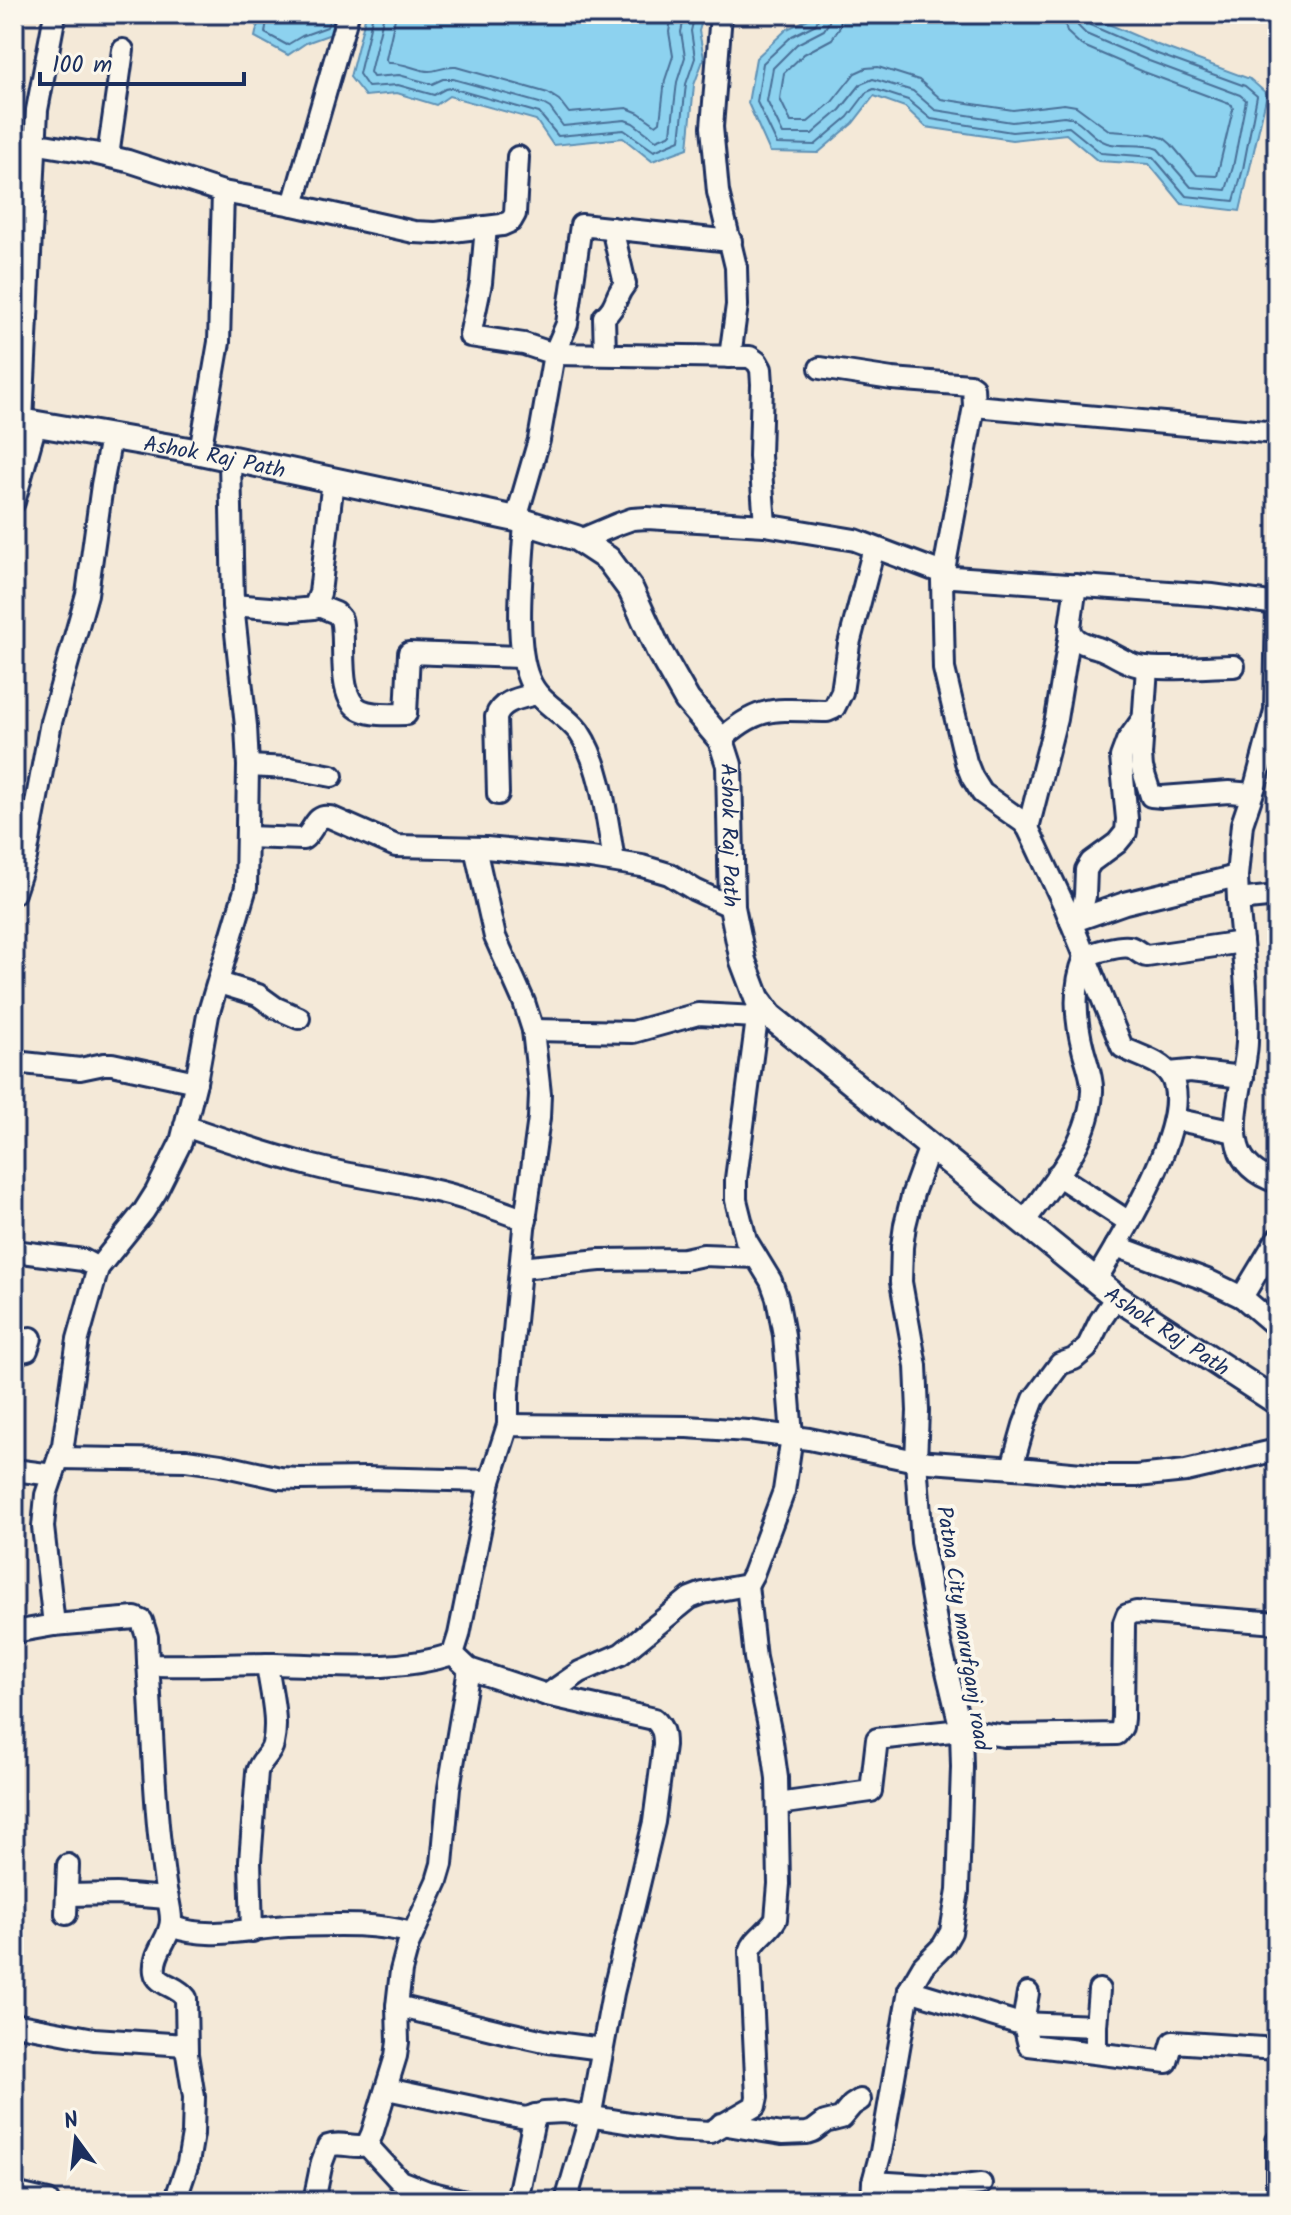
<svg xmlns="http://www.w3.org/2000/svg" width="1291" height="2215" viewBox="0 0 1291 2215" font-family="Kalam,sans-serif">
	<style>
		.water { fill: #8dd2ef; stroke: #5f91b5; stroke-width: 2 }
		.lines { fill: none; stroke-linecap: round; stroke-linejoin: round }
		.shore { stroke: #497098; stroke-width: 2 }
		.minor-casing { stroke: #1b2f5e; stroke-width: 26 }
		.major-casing { stroke: #1b2f5e; stroke-width: 30 }
		.minor { stroke: #fbf7ec; stroke-width: 20 }
		.major { stroke: #fbf7ec; stroke-width: 24 }
		.labels { text-anchor: middle; stroke-width: 8; stroke-linejoin: round; paint-order: stroke }
		.street-label { font-size: 22px; fill: #1b2f5e; stroke: #fbf7ec }
	</style>
	<rect width="100%" height="100%" fill="#f4e9d8"/>
	<filter id="ink" filterUnits="userSpaceOnUse"><feTurbulence type="fractalNoise" baseFrequency=".0125" numOctaves="2"/><feDisplacementMap in="SourceGraphic" scale="16" xChannelSelector="R" yChannelSelector="G"/><feConvolveMatrix kernelMatrix="1 2 1 2 8 2 1 2 1" color-interpolation-filters="sRGB"/></filter>
	<g filter="url(#ink)">
		<g class="water">
			<path d="M 260,14 L 340,14 L 334,33 L 306,43 L 288,55 L 255,37 Z"/>
			<path d="M 366,14 L 704,14 L 699,31 L 704,58 L 694,85 L 688,148 L 652,161 L 623,138 L 553,145 L 536,120 L 449,96 L 436,105 L 397,93 L 365,96 L 350,77 Z"/>
			<path d="M 819,14 L 1085,14 L 1155,44 L 1250,79 L 1267,94 L 1240,211 L 1182,204 L 1149,164 L 1098,161 L 1066,134 L 1012,140 L 926,127 L 905,107 L 874,96 L 853,123 L 818,153 L 770,152 L 748,103 L 756,58 L 787,29 Z"/>
		</g>
		<g class="lines">
			<g class="shore">
				<path d="M 268,14 L 265,33 L 287,45 L 302,36 L 327,27 L 332,14"/>
				<path d="M 373,14 L 359,74 L 368,87 L 398,85 L 434,95 L 445,89 L 451,88 L 539,113 L 558,136 L 624,130 L 654,151 L 680,140 L 686,84 L 695,58 L 691,31 L 695,14"/>
				<path d="M 384,14 L 370,72 L 373,77 L 399,75 L 432,84 L 443,79 L 453,79 L 543,104 L 550,108 L 563,126 L 625,120 L 633,123 L 656,140 L 669,135 L 671,133 L 677,82 L 685,57 L 681,32 L 685,14"/>
				<path d="M 396,14 L 386,59 L 388,63 C 405,62 417,71 429,71 C 438,71 444,66 456,67 L 548,93 L 559,100 L 569,113 L 627,108 L 639,113 L 656,125 L 660,122 L 665,80 L 673,56 L 669,32 L 672,14"/>
				<path d="M 820,14 L 816,24 L 792,36 L 763,63 L 757,102 L 777,144 L 815,145 L 848,117 L 867,92 L 874,89 L 908,100 L 931,119 L 1012,132 L 1069,127 L 1101,153 L 1153,157 L 1186,196 L 1234,201 L 1243,169 L 1257,96 L 1245,86 L 1152,52 L 1090,25 L 1086,20 L 1085,14"/>
				<path d="M 830,14 L 829,22 L 824,30 L 797,44 L 773,68 L 767,101 L 783,134 L 812,134 L 840,110 L 861,84 L 873,79 L 913,91 L 935,110 L 1012,122 L 1064,116 C 1083,118 1090,138 1107,143 C 1123,148 1142,142 1158,149 L 1191,187 L 1226,190 L 1233,167 L 1246,100 L 1240,95 L 1149,61 L 1086,34 L 1078,26 L 1075,14"/>
				<path d="M 842,14 L 839,29 L 832,39 L 804,54 L 784,73 L 780,99 L 791,122 L 808,122 L 832,102 L 855,73 L 866,68 L 878,67 L 919,80 L 941,99 L 1013,110 L 1064,104 L 1076,106 L 1110,131 L 1151,134 L 1164,138 L 1171,144 L 1197,175 L 1217,176 L 1233,109 L 1232,105 L 1144,72 L 1081,45 L 1067,32 L 1063,14"/>
			</g>
			<defs>
				<g id="minor">
					<path d="M 721,14 L 712,127 L 718,192 L 736,267 L 737,305 L 730,357"/>
					<path d="M 14,140 L 93,153 L 128,161 L 223,192 L 219,342 L 200,452"/>
					<path d="M 108,156 L 123,50"/>
					<path d="M 223,192 L 293,205 L 414,232 L 436,233 L 502,225 L 511,221 L 515,214 L 518,157"/>
					<path d="M 293,205 L 348,14"/>
					<path d="M 486,227 L 481,283 L 470,336 L 524,344 L 554,354 L 539,440 L 516,519"/>
					<path d="M 731,241 L 581,225 L 567,324 L 554,354 L 750,357 L 757,362 L 761,369 L 762,384 L 760,456 L 765,525"/>
					<path d="M 605,354 L 604,317 C 618,305 614,297 625,284 L 612,228"/>
					<path d="M 820,368 L 892,379 L 970,385 L 973,387 L 974,406 L 942,581 L 944,669 L 966,762 L 972,777 L 982,793 L 1023,822 L 1028,828 L 1065,907 L 1122,1047 C 1137,1056 1160,1060 1170,1075 C 1198,1117 1119,1241 1096,1280"/>
					<path d="M 974,406 L 1277,433"/>
					<path d="M 22,421 L 37,110 L 55,14"/>
					<path d="M 14,502 L 36,423"/>
					<path d="M 525,521 C 523,564 513,642 529,679 C 539,704 564,712 579,732 C 602,766 607,821 614,861"/>
					<path d="M 580,540 L 618,524 L 632,519 L 647,518 L 765,525 L 855,540 L 953,577 L 1212,595 L 1277,604"/>
					<path d="M 1076,585 L 1070,627 C 1072,642 1086,644 1098,648 C 1112,652 1124,663 1139,666 C 1163,671 1208,666 1234,666"/>
					<path d="M 1277,602 L 1275,711 L 1277,711"/>
					<path d="M 233,605 L 294,610 L 314,608 L 320,593 L 333,480"/>
					<path d="M 316,605 L 336,613 L 341,619 C 347,641 335,698 361,710 C 374,716 392,714 406,714 L 409,653 L 522,657"/>
					<path d="M 1147,667 L 1141,755 L 1142,768 L 1151,796 L 1162,797 L 1229,792 L 1252,794"/>
					<path d="M 721,740 C 759,704 777,710 827,711 L 834,708 L 842,692 L 849,644 L 874,548"/>
					<path d="M 248,766 L 290,768 L 332,776"/>
					<path d="M 498,794 L 496,717 C 501,700 521,698 536,694"/>
					<path d="M 1028,828 L 1056,719 L 1070,633"/>
					<path d="M 247,837 L 303,839 C 315,831 314,814 330,817 L 396,846 L 486,848 L 591,858 L 642,866 L 669,874 L 695,890 L 732,907"/>
					<path d="M 475,848 L 495,937 L 524,1002 L 533,1030 L 540,1094 L 539,1118 L 524,1228 L 508,1394 L 508,1425"/>
					<path d="M 1237,876 L 1242,824 L 1256,783 L 1275,711"/>
					<path d="M 14,893 L 26,857 L 51,722 L 87,594 L 102,485 L 111,437"/>
					<path d="M 1238,900 C 1242,947 1249,995 1247,1042 C 1246,1073 1230,1117 1238,1146 C 1243,1166 1259,1176 1277,1182"/>
					<path d="M 1080,918 L 1085,896 L 1086,870 L 1091,862 L 1117,843 L 1126,832 L 1127,819 L 1121,757 L 1127,741 L 1142,720"/>
					<path d="M 1071,922 L 1125,903 L 1237,876 L 1238,900 L 1277,896"/>
					<path d="M 219,983 L 258,995 L 276,1008 L 299,1018"/>
					<path d="M 533,1030 L 633,1032 L 698,1014 L 757,1017"/>
					<path d="M 14,1062 L 80,1069 L 104,1064 L 112,1064 L 196,1082"/>
					<path d="M 1169,1073 L 1190,1071 L 1243,1077"/>
					<path d="M 1174,1119 L 1235,1132"/>
					<path d="M 185,1126 C 228,1141 270,1155 313,1166 C 351,1176 389,1180 427,1189 C 461,1196 493,1208 526,1220"/>
					<path d="M 1057,1175 L 1129,1222"/>
					<path d="M 1024,1222 C 1052,1183 1090,1142 1092,1091 C 1093,1077 1086,1062 1083,1049 C 1075,1018 1073,986 1085,957 C 1094,952 1120,945 1130,947 C 1137,949 1140,955 1147,956 L 1242,942"/>
					<path d="M 1277,1239 L 1242,1297 L 1277,1327"/>
					<path d="M 1116,1246 L 1207,1280 L 1242,1297"/>
					<path d="M 14,1251 L 83,1260 L 98,1268 L 78,1339 L 63,1445 L 46,1495 L 43,1527 L 54,1625 L 14,1632"/>
					<path d="M 98,1268 L 144,1211 L 156,1192 L 181,1142 L 196,1082 L 208,1015 L 246,887 L 248,766 L 246,726 L 233,605 L 230,459"/>
					<path d="M 521,1268 L 600,1260 L 684,1259 L 703,1255 L 756,1257"/>
					<path d="M 14,1353 L 27,1350 L 31,1338"/>
					<path d="M 59,1458 L 186,1460 L 221,1465 L 280,1478 L 299,1479 L 366,1478 L 490,1481 L 508,1425 L 687,1427 L 748,1431 L 809,1439 L 916,1461 L 1029,1469 L 1102,1476 L 1137,1476 L 1186,1471 L 1277,1450"/>
					<path d="M 1012,1467 L 1024,1425 L 1034,1399 L 1060,1364 L 1074,1359 L 1087,1348 L 1100,1321 L 1116,1297"/>
					<path d="M 14,1470 L 53,1475"/>
					<path d="M 54,1625 L 135,1618 L 142,1621 L 147,1637 L 148,1662 L 156,1665 C 196,1666 235,1664 274,1664 C 335,1665 394,1673 453,1654 L 459,1635 L 490,1481"/>
					<path d="M 453,1654 L 469,1669 L 547,1695 L 580,1672 L 621,1654 L 690,1598 L 703,1593 L 747,1585 L 753,1574 L 784,1491 L 792,1436 L 784,1335 L 777,1298 L 771,1281 L 746,1240 L 736,1200 L 736,1179 L 758,1011 L 757,998"/>
					<path d="M 148,1662 C 152,1720 153,1777 159,1835 C 161,1853 163,1871 166,1890 C 168,1899 171,1910 171,1920 C 171,1938 152,1953 155,1972 C 157,1985 177,1985 186,1998 L 187,2054 L 194,2097 L 193,2134 L 188,2163 L 175,2201"/>
					<path d="M 469,1669 L 449,1788 L 442,1864 L 437,1881 L 408,1945 L 401,1971 L 397,2006 L 504,2032 L 549,2042 L 602,2049"/>
					<path d="M 547,1695 L 654,1719 C 663,1727 664,1734 664,1745 L 654,1822 L 613,1993 L 590,2118 L 566,2201"/>
					<path d="M 778,1804 L 871,1791 L 877,1739 L 961,1730 L 1006,1736 L 1117,1734 L 1122,1727 L 1123,1718 L 1124,1623 L 1127,1615 L 1136,1612 L 1277,1623"/>
					<path d="M 68,1895 L 116,1894 L 167,1898"/>
					<path d="M 66,1914 L 68,1865"/>
					<path d="M 171,1926 C 209,1941 248,1928 288,1926 C 328,1925 373,1922 412,1933"/>
					<path d="M 252,1931 L 250,1861 L 257,1772 C 260,1760 271,1755 273,1744 C 279,1719 270,1689 267,1664"/>
					<path d="M 909,1990 L 1024,2025 L 1029,2045 L 1167,2062 L 1173,2042 L 1277,2049"/>
					<path d="M 1020,2023 L 1096,2026 L 1096,2053"/>
					<path d="M 1023,2023 L 1028,1993"/>
					<path d="M 14,2024 L 94,2039 L 186,2045"/>
					<path d="M 1096,2026 L 1099,1990"/>
					<path d="M 387,2089 L 515,2116 L 526,2118 L 544,2113 L 563,2112 L 674,2130 L 710,2132 L 755,2106 L 757,2097 L 750,1952 C 754,1938 769,1932 776,1919 L 779,1884 L 777,1778 L 771,1735 L 755,1658 L 747,1585"/>
					<path d="M 721,2124 L 782,2134 L 807,2133 L 813,2131 L 825,2122 L 841,2118 L 852,2105 L 860,2100"/>
					<path d="M 1277,2141 L 1277,2182"/>
					<path d="M 367,2145 L 400,2181 L 428,2192 L 465,2201"/>
					<path d="M 873,2182 L 954,2187 L 981,2184"/>
					<path d="M 14,2193 L 48,2201"/>
					<path d="M 314,2201 L 322,2162 L 328,2146 C 341,2141 354,2149 367,2145 L 372,2134 L 396,2056 L 398,2042 L 397,2006"/>
					<path d="M 517,2201 L 535,2115"/>
					<path d="M 872,2201 L 873,2182 L 881,2152 L 909,1990 L 923,1966 L 943,1946 L 951,1932 L 958,1891 L 962,1767 L 961,1730 L 939,1638 L 922,1542 L 916,1461 L 918,1411 L 916,1366 L 901,1282 L 902,1247 L 905,1225 L 913,1193 L 930,1146"/>
				</g>
				<g id="major">
					<path id="s1" d="M 14,420 L 200,452 L 516,519 L 576,538 L 608,559 L 631,590 L 658,649 L 687,700 L 721,740 L 729,765 L 732,907 L 743,961 L 757,998 L 770,1016 L 1116,1297 L 1277,1402"/>
				</g>
			</defs>
			<use href="#minor" class="minor-casing"/>
			<use href="#major" class="major-casing"/>
			<use href="#minor" class="minor"/>
			<use href="#major" class="major"/>
		</g>
	</g>
	<g class="labels">
		<g class="street-label">
			<text dy="8" stroke="none"><textPath href="#s1" startOffset="204">Ashok Raj Path</textPath></text>
			<text dy="8" stroke="none"><textPath href="#s1" startOffset="924">Ashok Raj Path</textPath></text>
			<text dy="8" stroke="none"><textPath href="#s1" startOffset="1620">Ashok Raj Path</textPath></text>
			<text transform="translate(964 1628) rotate(81)" y="8">Patna City marufganj road</text>
		</g>
	</g>
	<rect width="1291" height="2215" fill="none" stroke="#fbf7ec" stroke-width="48"/>
	<rect x="24" y="24" width="1243" height="2167" fill="none" stroke="#1b2f5e" stroke-width="3" filter="url(#ink)"/>
	<g transform="translate(76 2139) rotate(345)" stroke="#fbf7ec" stroke-width="6" paint-order="stroke">
	<path d="M0-6L14 30L0 20L-14 30Z" fill="#1b2f5e"/>
	<text y="-12" font-size="22" font-weight="bold" text-anchor="middle" fill="#1b2f5e">N</text>
	</g>
	<path d="M40 72v12h204v-12" fill="none" stroke="#1b2f5e" stroke-width="4"/>
	<text x="52" y="72" font-size="24" fill="#1b2f5e" stroke="#fbf7ec" stroke-width="6" paint-order="stroke">100 m</text>
</svg>
